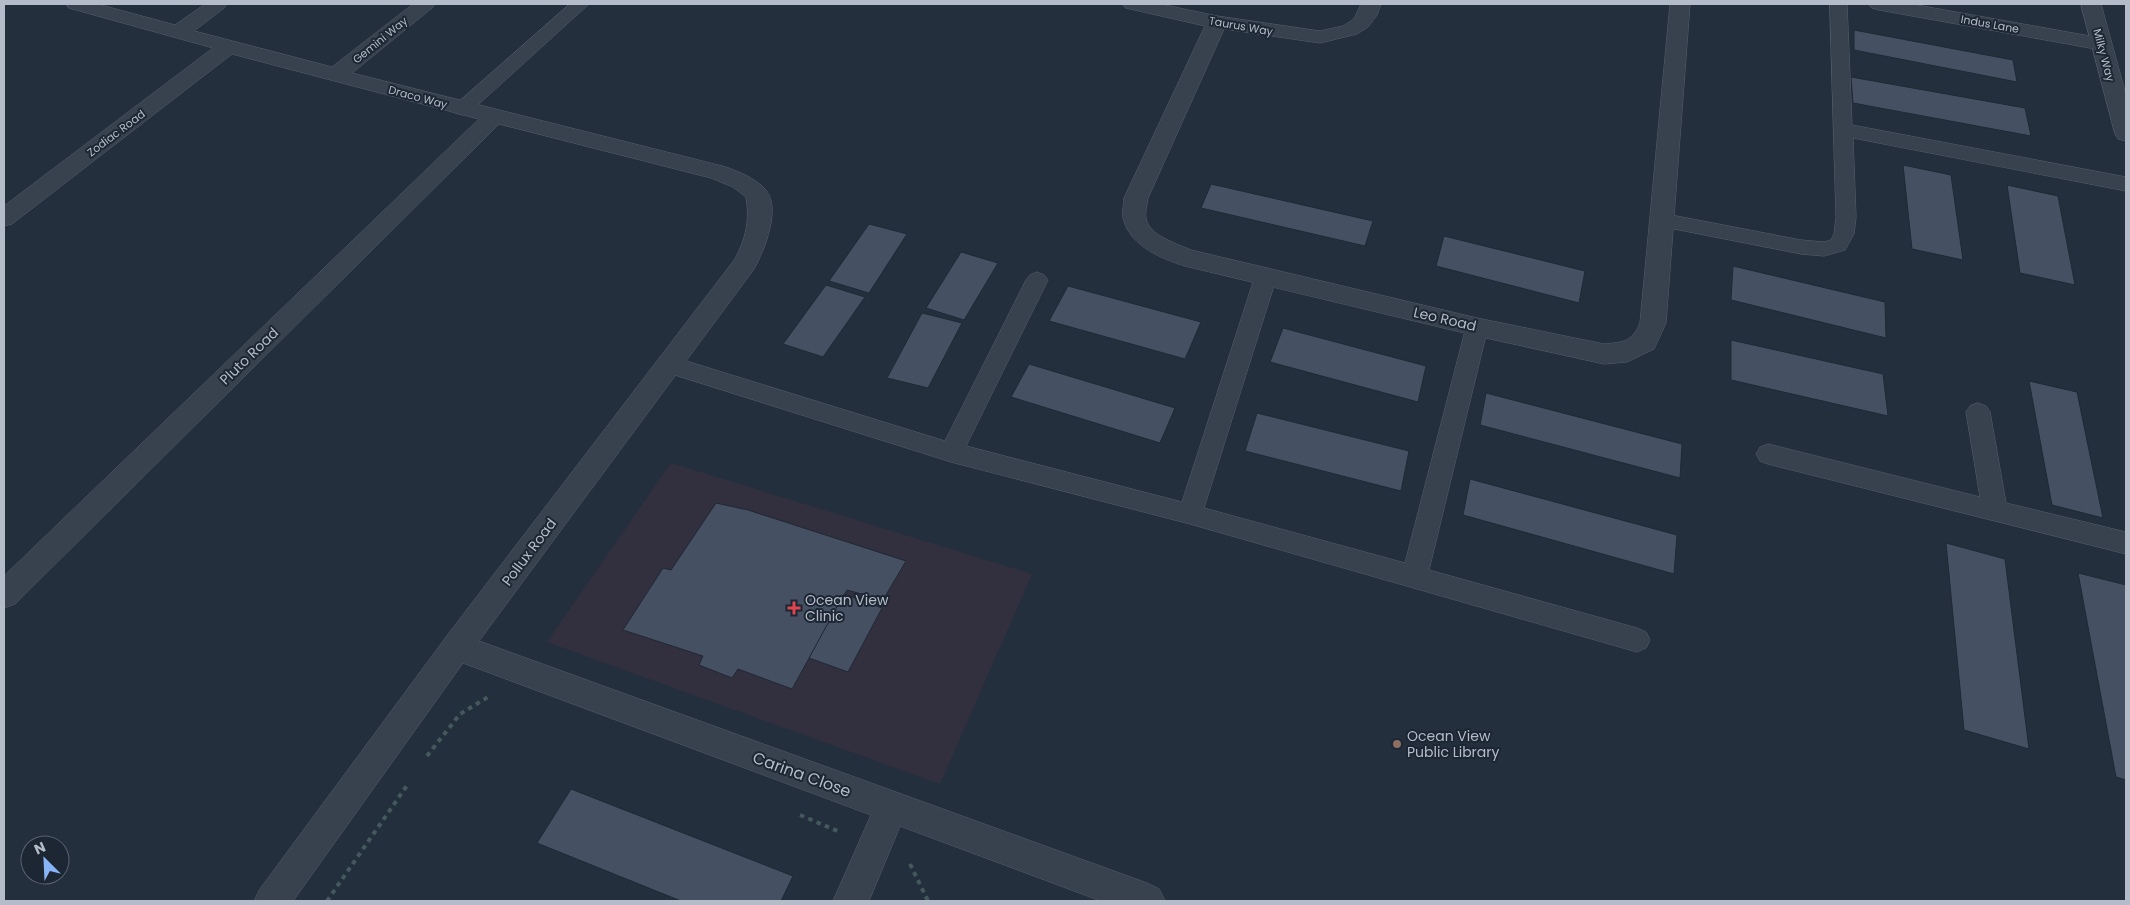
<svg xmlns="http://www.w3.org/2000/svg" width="2130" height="905" viewBox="0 0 2130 905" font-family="Poppins,sans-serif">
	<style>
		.medical { fill: #32303f }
		.building { fill: #455162; stroke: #1f2835 }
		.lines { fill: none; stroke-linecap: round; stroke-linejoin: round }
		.service-casing { stroke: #565f6c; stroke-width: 1 }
		.minor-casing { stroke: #565f6c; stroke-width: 1 }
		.tertiary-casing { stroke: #565f6c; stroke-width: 1 }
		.path { stroke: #44595c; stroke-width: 4; stroke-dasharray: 4.5 4.5; stroke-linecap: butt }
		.service { fill: #38414e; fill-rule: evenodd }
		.minor { fill: #38414e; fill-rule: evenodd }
		.tertiary { fill: #38414e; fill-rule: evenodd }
		.health-dot { fill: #e0444e; stroke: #1d2633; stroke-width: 2 }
		.education-dot { fill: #8d6e63; stroke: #1d2633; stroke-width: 2 }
		.labels { text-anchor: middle; stroke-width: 4; stroke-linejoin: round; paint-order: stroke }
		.far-street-label { font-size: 11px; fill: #b4bcc9; stroke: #1d2633 }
		.street-label { font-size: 14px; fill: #b4bcc9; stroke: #1d2633 }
		.poi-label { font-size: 14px; fill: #b4bcc9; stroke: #1d2633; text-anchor: start }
		.near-street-label { font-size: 16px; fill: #b4bcc9; stroke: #1d2633 }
	</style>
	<rect width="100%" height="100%" fill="#242f3e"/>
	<path class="medical" d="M 671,463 L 1032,574 L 940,784 L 547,642 Z"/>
	<g class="building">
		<path d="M 1854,30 L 2013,60 L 2017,82 L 1854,50 Z"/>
		<path d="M 1851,77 L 2025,108 L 2031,136 L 1853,103 Z"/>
		<path d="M 1903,165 L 1951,175 L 1963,260 L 1912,249 Z"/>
		<path d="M 1211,184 L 1373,221 L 1365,246 L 1201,208 Z"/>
		<path d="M 2007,185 L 2058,196 L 2075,285 L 2020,273 Z"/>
		<path d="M 869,224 L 907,234 L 869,293 L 829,281 Z"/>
		<path d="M 1444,236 L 1585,271 L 1579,303 L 1436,266 Z"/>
		<path d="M 961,252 L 998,263 L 964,320 L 926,308 Z"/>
		<path d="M 1733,266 L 1885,302 L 1886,338 L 1731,300 Z"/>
		<path d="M 826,285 L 865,297 L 823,357 L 783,344 Z"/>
		<path d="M 1068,286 L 1201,322 L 1185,359 L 1049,321 Z"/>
		<path d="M 922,313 L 962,323 L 928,388 L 887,378 Z"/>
		<path d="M 1283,328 L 1426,366 L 1418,402 L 1270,362 Z"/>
		<path d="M 1731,340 L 1883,374 L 1888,416 L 1731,380 Z"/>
		<path d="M 1029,364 L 1175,408 L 1160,443 L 1011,397 Z"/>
		<path d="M 2029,381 L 2077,392 L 2103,518 L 2052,505 Z"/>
		<path d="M 1486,393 L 1682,444 L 1680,478 L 1480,425 Z"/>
		<path d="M 1257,413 L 1409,451 L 1401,491 L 1245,451 Z"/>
		<path d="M 1470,479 L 1677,535 L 1674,574 L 1463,515 Z"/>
		<path d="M 716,503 L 748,510 L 906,561 L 883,600 L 847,590 L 792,689 L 738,669 L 732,678 L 699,665 L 703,656 L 623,630 L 663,568 L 671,570 Z"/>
		<path d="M 1946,543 L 2005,559 L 2029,749 L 1964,730 Z"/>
		<path d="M 2078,573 L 2126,585 L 2126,780 L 2116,777 Z"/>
		<path d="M 844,594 L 882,608 L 848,672 L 809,658 Z"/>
		<path d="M 571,789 L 793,876 L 781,901 L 681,901 L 537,843 Z"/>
	</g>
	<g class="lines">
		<defs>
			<g id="service">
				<path d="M 570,4 L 589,4 L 469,113 L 462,115 L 455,113 L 453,109 L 455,105 Z"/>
				<path d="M 1830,4 L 1847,4 L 1852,125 L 2126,177 L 2126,191 L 1853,138 L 1856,217 L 1854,234 L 1845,250 L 1824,256 L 1801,254 L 1654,225 L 1651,220 L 1654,215 L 1661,213 L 1801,240 L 1824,242 L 1831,240 L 1834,234 L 1836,217 Z"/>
				<path d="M 1266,268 L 1273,271 L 1277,276 L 1204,508 L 1405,563 L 1466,327 L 1469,321 L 1477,319 L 1485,321 L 1488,327 L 1429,570 L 1637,628 L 1646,632 L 1650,640 L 1646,648 L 1637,652 L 1190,524 L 951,462 L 662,371 L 659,365 L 662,359 L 670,356 L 945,441 L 1026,280 L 1030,275 L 1037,272 L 1044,275 L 1048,280 L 966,446 L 1182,502 L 1255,276 L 1259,271 Z"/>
				<path d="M 1978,403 L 1986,406 L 1990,412 L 2006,503 L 2126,532 L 2126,554 L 1768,464 L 1760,461 L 1756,454 L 1760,447 L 1768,444 L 1980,497 L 1966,412 L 1970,406 Z"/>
			</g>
			<g id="minor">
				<path d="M 66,4 L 97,4 L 175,25 L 205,4 L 227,4 L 224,8 L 194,31 L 332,67 L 413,4 L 435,4 L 432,8 L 352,73 L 726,167 C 739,172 753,177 764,188 C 783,206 764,251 754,269 L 479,641 L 1147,883 L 1159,889 L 1165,901 L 1101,901 L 900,826 L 869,901 L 833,901 L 871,815 L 463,663 L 293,901 L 254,901 L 260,889 L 446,637 L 735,259 C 746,238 750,220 746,197 L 733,187 L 711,178 L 499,124 L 15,604 L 4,608 L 4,576 L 479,119 L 232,54 L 12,224 L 4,226 L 4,206 L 213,48 L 69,8 Z"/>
				<path d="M 1123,4 L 1160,4 L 1217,16 L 1320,31 L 1343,26 L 1354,19 L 1361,4 L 1381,4 L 1377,15 L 1368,27 L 1357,34 L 1320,43 L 1224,29 L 1148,198 C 1147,206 1144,214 1147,222 C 1153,237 1178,244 1191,250 L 1477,318 L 1604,344 C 1624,342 1632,342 1640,323 L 1670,4 L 1690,4 L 1666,323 L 1654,349 L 1627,362 L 1604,364 L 1477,336 L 1185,266 C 1162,259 1131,246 1124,221 C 1121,213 1124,206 1124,198 L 1205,26 L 1126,8 Z"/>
				<path d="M 1869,4 L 1911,4 L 2101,38 L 2108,40 L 2111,44 L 2108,48 L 2101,50 L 1879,10 L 1872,8 Z"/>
			</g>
			<path id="tertiary" d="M 2081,4 L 2101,4 L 2126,95 L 2126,141 L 2118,139 L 2115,134 Z"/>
		</defs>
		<use href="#service" class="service-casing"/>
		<use href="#minor" class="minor-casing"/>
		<use href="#tertiary" class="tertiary-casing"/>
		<g class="path">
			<path d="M 427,756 L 460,714 L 488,697"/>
			<path d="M 800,815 L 840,832"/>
			<path d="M 910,864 L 928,901"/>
			<path d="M 327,901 L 408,784"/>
		</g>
		<use href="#service" class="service"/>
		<use href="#minor" class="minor"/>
		<use href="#tertiary" class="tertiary"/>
	</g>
	<path class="health-dot" d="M791.5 600.5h5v5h5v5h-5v5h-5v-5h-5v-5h5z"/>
	<circle class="education-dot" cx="1397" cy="744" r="5"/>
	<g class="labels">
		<g class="far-street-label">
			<text transform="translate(1990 24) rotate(10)" y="4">Indus Lane</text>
			<text transform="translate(1241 26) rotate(10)" y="4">Taurus Way</text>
			<text transform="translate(380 40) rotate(-39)" y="4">Gemini Way</text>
			<text transform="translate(2104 55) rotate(75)" y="4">Milky Way</text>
			<text transform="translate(418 97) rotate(15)" y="4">Draco Way</text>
			<text transform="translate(116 133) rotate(-37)" y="4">Zodiac Road</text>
		</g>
		<g class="street-label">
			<text transform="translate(1445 319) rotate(13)" y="5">Leo Road</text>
			<text transform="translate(249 356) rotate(-44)" y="5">Pluto Road</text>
			<text transform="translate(529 552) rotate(-53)" y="5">Pollux Road</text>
		</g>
		<g class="poi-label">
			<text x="805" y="605">Ocean View<tspan x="805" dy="16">Clinic</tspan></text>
			<text x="1407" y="741">Ocean View<tspan x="1407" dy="16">Public Library</tspan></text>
		</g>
		<g class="near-street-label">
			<text transform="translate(802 774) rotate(20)" y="6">Carina Close</text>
		</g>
	</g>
	<rect width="2130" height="905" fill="none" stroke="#b4bcc9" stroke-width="10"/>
	<g transform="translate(45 860) rotate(336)"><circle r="24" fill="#1d2633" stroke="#59626f"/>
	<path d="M0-4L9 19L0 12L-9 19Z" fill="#8ab4f8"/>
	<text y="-8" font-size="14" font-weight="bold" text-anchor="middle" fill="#b4bcc9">N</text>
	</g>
</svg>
